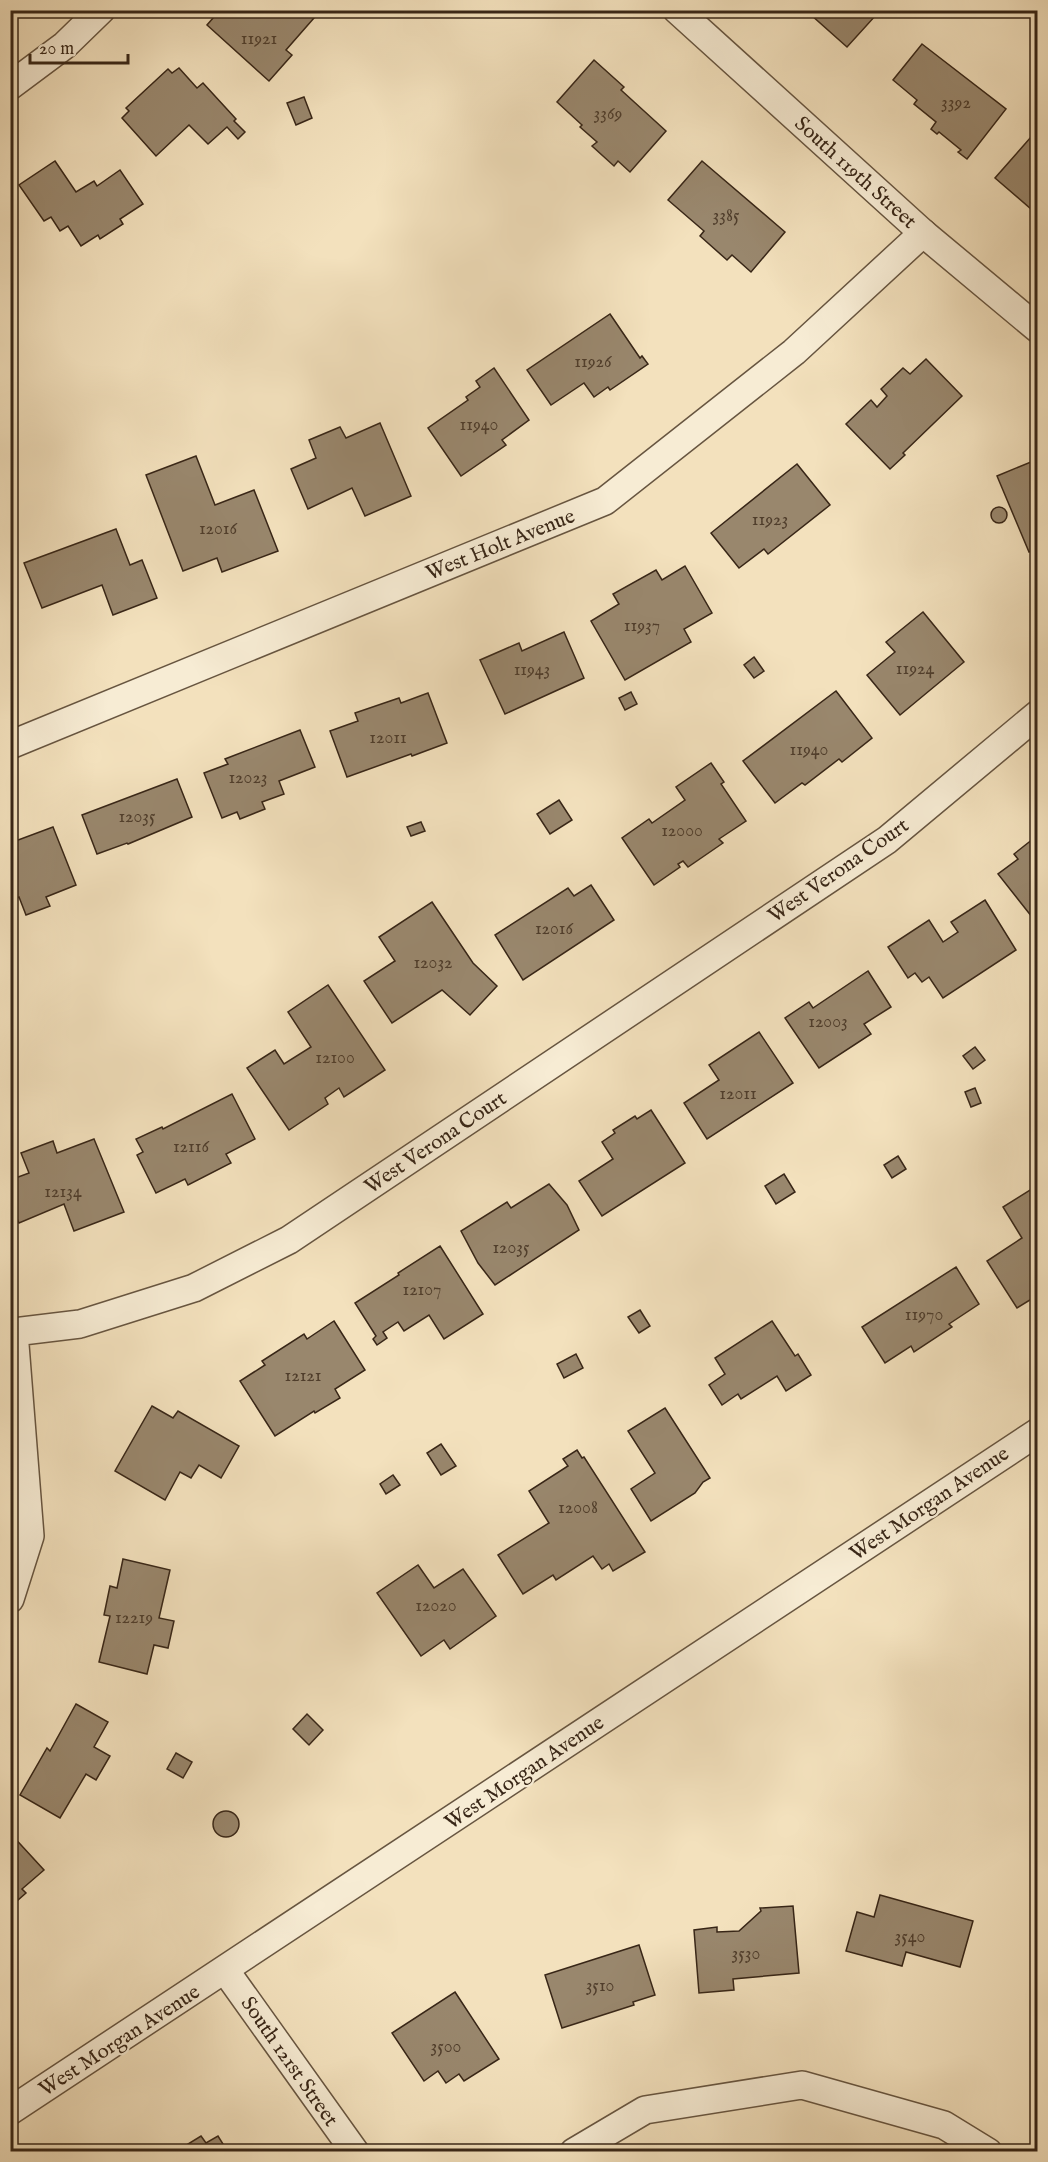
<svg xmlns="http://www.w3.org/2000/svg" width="1048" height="2162" viewBox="0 0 1048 2162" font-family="'IM FELL English',serif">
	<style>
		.building { fill: #99876d; stroke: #382617; stroke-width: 1.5 }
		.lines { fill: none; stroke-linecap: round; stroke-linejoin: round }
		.street-casing { stroke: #675540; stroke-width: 30 }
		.street { stroke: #f7ecd4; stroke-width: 27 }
		.labels { text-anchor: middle; stroke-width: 4.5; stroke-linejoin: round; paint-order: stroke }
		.number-label { font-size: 18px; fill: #503e2c }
		.street-label { font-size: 21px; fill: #382617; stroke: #f7ecd4 }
	</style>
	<rect width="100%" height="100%" fill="#f3e1bd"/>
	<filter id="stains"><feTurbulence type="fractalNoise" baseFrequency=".00333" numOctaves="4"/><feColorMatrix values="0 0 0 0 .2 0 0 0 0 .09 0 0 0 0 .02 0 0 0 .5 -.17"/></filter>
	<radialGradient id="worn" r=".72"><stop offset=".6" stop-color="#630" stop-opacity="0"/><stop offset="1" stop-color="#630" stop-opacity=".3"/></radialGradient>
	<g class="building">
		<path d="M 220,10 L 321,10 L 286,50 L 292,55 L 269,81 L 207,25 Z"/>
		<path d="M 812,10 L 875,10 L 877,14 L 847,47 L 810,14 Z"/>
		<path d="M 922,44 L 1006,109 L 967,159 L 958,152 L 961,150 L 939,132 L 937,134 L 931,129 L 936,122 L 914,104 L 917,100 L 893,80 Z"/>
		<path d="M 594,60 L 624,87 L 621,90 L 666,131 L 630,172 L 618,161 L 614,166 L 592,146 L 597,142 L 580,127 L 582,125 L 557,102 Z"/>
		<path d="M 179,68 L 197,88 L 203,83 L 236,119 L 234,121 L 245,132 L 238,139 L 227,127 L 208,144 L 189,125 L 156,156 L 122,118 L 129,111 L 126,108 L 168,69 L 172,73 Z"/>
		<path d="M 304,97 L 312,118 L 296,125 L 287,103 Z"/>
		<path d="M 1031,137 L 1038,142 L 1038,215 L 995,178 Z"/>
		<path d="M 55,161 L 76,192 L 94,181 L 97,186 L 120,170 L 143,204 L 120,219 L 123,224 L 100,239 L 98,235 L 81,246 L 68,226 L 60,231 L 51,217 L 44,221 L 19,185 Z"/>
		<path d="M 702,161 L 785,232 L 751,272 L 732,255 L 727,260 L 700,236 L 704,231 L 668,200 Z"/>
		<path d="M 610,314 L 640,358 L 642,356 L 648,364 L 610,390 L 608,387 L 594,397 L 584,383 L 551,405 L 527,370 Z"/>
		<path d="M 926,359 L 962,396 L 903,453 L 905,455 L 890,469 L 846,424 L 871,400 L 877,407 L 887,396 L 881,389 L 903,368 L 910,374 Z"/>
		<path d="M 494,368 L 529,420 L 502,440 L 506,445 L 461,476 L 428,428 L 468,400 L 466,397 L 480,387 L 476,381 Z"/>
		<path d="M 380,423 L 411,496 L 365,516 L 352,488 L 308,509 L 291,469 L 316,458 L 309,440 L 340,427 L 346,438 Z"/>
		<path d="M 196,456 L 215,505 L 254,490 L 278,551 L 222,572 L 217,558 L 183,571 L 146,475 Z"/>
		<path d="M 1038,459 L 1038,548 L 1029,552 L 997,476 Z"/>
		<path d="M 797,464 L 830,505 L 768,554 L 764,549 L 739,568 L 711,533 Z"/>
		<circle cx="999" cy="515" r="8"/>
		<path d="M 116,529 L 130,565 L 142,560 L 157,598 L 113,615 L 102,585 L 42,608 L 24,563 Z"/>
		<path d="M 685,566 L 712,613 L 684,629 L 691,642 L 625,680 L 591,621 L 619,604 L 613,594 L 656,570 L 662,580 Z"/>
		<path d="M 923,612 L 964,662 L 900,715 L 867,675 L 895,652 L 886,642 Z"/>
		<path d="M 564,632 L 584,678 L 505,714 L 480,660 L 519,643 L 522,651 Z"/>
		<path d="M 754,657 L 764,671 L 754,678 L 744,665 Z"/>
		<path d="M 836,691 L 872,738 L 842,762 L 839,759 L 805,785 L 802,783 L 775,803 L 743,761 Z"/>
		<path d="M 631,692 L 637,704 L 625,710 L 619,698 Z"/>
		<path d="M 428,693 L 447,743 L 412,756 L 411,754 L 347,777 L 330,731 L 358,721 L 355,713 L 399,698 L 401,703 Z"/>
		<path d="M 300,730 L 315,767 L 279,781 L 284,794 L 262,802 L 265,809 L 240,819 L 237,812 L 222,818 L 204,773 L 228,764 L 225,759 Z"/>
		<path d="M 711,763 L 724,782 L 721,784 L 746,821 L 719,839 L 723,843 L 688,867 L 683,861 L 678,864 L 680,867 L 654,885 L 622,838 L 649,819 L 652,823 L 685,800 L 676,787 Z"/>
		<path d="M 177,779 L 192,817 L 128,844 L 127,843 L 97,854 L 82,815 Z"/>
		<path d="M 559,800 L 572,820 L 550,834 L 537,814 Z"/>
		<path d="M 421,822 L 425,831 L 411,836 L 407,827 Z"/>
		<path d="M 53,827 L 76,885 L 46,897 L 50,906 L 26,915 L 19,897 L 10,901 L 10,843 Z"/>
		<path d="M 1038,835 L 1038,913 L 1032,917 L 998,874 L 1018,859 L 1014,854 Z"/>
		<path d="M 591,885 L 614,920 L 523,980 L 495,935 L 568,888 L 574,896 Z"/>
		<path d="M 985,900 L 1016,950 L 943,998 L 929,977 L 922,982 L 915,973 L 908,978 L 888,947 L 929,920 L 943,942 L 958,932 L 951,922 Z"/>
		<path d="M 432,902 L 473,963 L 497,986 L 470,1015 L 442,990 L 392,1023 L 364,981 L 395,961 L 379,937 Z"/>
		<path d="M 868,971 L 891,1007 L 864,1024 L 871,1034 L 819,1068 L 785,1018 L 809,1002 L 813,1008 Z"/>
		<path d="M 328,985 L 385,1070 L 344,1097 L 339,1088 L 325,1098 L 328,1104 L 289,1130 L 247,1068 L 275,1050 L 284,1064 L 311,1047 L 288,1012 Z"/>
		<path d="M 759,1032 L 793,1083 L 707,1139 L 684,1103 L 719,1080 L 709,1065 Z"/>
		<path d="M 975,1047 L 985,1060 L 973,1069 L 963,1056 Z"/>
		<path d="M 975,1088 L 981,1103 L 971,1107 L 965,1092 Z"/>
		<path d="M 232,1094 L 255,1139 L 226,1154 L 231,1163 L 188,1185 L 185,1179 L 156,1193 L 137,1155 L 143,1152 L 136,1139 L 162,1127 L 163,1129 Z"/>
		<path d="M 651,1110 L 685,1163 L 602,1216 L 579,1181 L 613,1159 L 602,1142 L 615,1133 L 613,1130 L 635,1116 L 637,1119 Z"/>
		<path d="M 94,1139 L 124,1212 L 74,1231 L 64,1204 L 19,1223 L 10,1203 L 10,1180 L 29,1173 L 21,1153 L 53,1141 L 57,1153 Z"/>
		<path d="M 898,1156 L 906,1169 L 892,1178 L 884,1165 Z"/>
		<path d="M 784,1174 L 795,1192 L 776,1204 L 765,1186 Z"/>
		<path d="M 549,1184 L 567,1205 L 579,1230 L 495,1285 L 478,1263 L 461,1231 L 507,1202 L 511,1208 Z"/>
		<path d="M 1038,1185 L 1038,1295 L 1017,1308 L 987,1261 L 1022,1238 L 1003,1207 Z"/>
		<path d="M 440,1246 L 483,1314 L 444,1339 L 429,1315 L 404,1331 L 398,1322 L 383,1332 L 387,1338 L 377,1345 L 373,1339 L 376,1336 L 355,1303 L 399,1275 L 398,1273 Z"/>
		<path d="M 956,1267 L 979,1304 L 949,1324 L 952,1327 L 914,1352 L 911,1346 L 885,1363 L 862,1327 Z"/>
		<path d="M 640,1310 L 650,1326 L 639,1333 L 628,1317 Z"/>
		<path d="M 334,1321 L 365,1370 L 335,1389 L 340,1398 L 315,1413 L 314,1411 L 275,1436 L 240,1381 L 265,1365 L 262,1361 L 304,1334 L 307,1339 Z"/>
		<path d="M 772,1321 L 795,1356 L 798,1354 L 811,1375 L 786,1391 L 777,1376 L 741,1399 L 738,1394 L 722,1405 L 709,1385 L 725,1374 L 715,1358 Z"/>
		<path d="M 576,1354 L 583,1368 L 564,1378 L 557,1364 Z"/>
		<path d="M 152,1406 L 173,1418 L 178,1411 L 239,1446 L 221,1478 L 199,1465 L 191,1478 L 180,1472 L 165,1500 L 115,1471 Z"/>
		<path d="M 665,1408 L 710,1478 L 703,1482 L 695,1493 L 651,1521 L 631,1489 L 655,1473 L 628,1431 Z"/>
		<path d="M 441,1444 L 456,1466 L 441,1475 L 427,1453 Z"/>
		<path d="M 577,1450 L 582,1458 L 584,1457 L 645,1552 L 613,1571 L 609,1564 L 602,1569 L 593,1556 L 556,1580 L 553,1575 L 523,1594 L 498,1555 L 549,1523 L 529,1491 L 568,1466 L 563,1459 Z"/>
		<path d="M 393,1475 L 400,1485 L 386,1494 L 380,1484 Z"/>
		<path d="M 123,1559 L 170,1570 L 159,1618 L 174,1621 L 168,1648 L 154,1645 L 147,1674 L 99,1662 L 110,1616 L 104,1615 L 110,1586 L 117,1588 Z"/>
		<path d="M 418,1565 L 434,1588 L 463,1569 L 496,1616 L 450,1649 L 444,1640 L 421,1656 L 377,1593 Z"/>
		<path d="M 76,1704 L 108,1722 L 94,1747 L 110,1756 L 96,1780 L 86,1774 L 60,1818 L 20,1795 L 47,1748 L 50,1751 Z"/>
		<path d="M 307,1714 L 323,1730 L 309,1745 L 293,1729 Z"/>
		<path d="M 176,1753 L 192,1762 L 183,1778 L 167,1769 Z"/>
		<circle cx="226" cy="1824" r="13"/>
		<path d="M 10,1833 L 44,1870 L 22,1889 L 26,1893 L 10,1907 Z"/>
		<path d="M 880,1895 L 973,1921 L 960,1967 L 906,1952 L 902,1966 L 846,1951 L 857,1912 L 874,1917 Z"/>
		<path d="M 793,1906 L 799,1973 L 733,1979 L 734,1990 L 699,1993 L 694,1930 L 717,1927 L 717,1932 L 739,1931 L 761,1911 L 760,1908 Z"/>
		<path d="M 639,1945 L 655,1995 L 633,2002 L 634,2005 L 562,2028 L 545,1975 Z"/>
		<path d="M 455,1992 L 499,2059 L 464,2081 L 459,2074 L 446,2083 L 438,2071 L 424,2081 L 392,2033 Z"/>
		<path d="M 201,2136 L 206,2143 L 218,2136 L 228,2152 L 175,2152 Z"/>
	</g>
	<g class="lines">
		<defs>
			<g id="street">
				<path d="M 677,10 L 923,233 L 1038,329"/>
				<path d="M 10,86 L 65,45 L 101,10"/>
				<path d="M 10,745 L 605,501 L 794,352 L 923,233"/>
				<path d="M 10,1599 L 30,1536 L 14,1332 L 80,1324 L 194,1288 L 289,1240 L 887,840 L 1038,714"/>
				<path d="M 225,1970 L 355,2152"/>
				<path d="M 10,2111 L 1038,1432"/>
				<path d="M 574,2152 L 645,2110 L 802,2085 L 944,2125 L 988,2152"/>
			</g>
		</defs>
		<use href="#street" class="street-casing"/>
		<use href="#street" class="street"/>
	</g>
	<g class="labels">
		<g class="number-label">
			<text x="259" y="44">11921</text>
			<text x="956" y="108">3392</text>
			<text x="608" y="119">3369</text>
			<text x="726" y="221">3385</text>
			<text x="593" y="367">11926</text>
			<text x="479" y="430">11940</text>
			<text x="770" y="525">11923</text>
			<text x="218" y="534">12016</text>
			<text x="642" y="631">11937</text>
			<text x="915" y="674">11924</text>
			<text x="532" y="675">11943</text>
			<text x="388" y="743">12011</text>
			<text x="809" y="755">11940</text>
			<text x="248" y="783">12023</text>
			<text x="137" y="822">12035</text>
			<text x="682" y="836">12000</text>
			<text x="554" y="934">12016</text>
			<text x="433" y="968">12032</text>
			<text x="828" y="1027">12003</text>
			<text x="335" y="1063">12100</text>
			<text x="738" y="1099">12011</text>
			<text x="191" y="1152">12116</text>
			<text x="63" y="1197">12134</text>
			<text x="511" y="1253">12035</text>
			<text x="422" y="1295">12107</text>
			<text x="924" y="1320">11970</text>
			<text x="303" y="1381">12121</text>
			<text x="578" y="1513">12008</text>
			<text x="436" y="1611">12020</text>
			<text x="134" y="1623">12219</text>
			<text x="910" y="1942">3540</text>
			<text x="746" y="1959">3530</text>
			<text x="600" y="1991">3510</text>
			<text x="446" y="2052">3500</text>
		</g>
		<g class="street-label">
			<text transform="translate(856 172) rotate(42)" y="7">South 119th Street</text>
			<text transform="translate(500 544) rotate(-22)" y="7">West Holt Avenue</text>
			<text transform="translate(838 870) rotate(-35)" y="7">West Verona Court</text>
			<text transform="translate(435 1142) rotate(-34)" y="7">West Verona Court</text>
			<text transform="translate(929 1503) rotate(-34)" y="7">West Morgan Avenue</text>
			<text transform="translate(524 1772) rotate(-34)" y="7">West Morgan Avenue</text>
			<text transform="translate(119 2040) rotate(-33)" y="7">West Morgan Avenue</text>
			<text transform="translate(290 2061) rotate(55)" y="7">South 121st Street</text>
		</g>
	</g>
	<rect width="1048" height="2162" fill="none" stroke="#f3e1bd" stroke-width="36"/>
	<rect x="12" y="12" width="1024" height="2138" fill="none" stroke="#382617" stroke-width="3"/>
	<rect x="18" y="18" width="1012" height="2126" fill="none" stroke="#382617" stroke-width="1.5"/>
	<path d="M30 54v9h98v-9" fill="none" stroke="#382617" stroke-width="3"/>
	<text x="39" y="54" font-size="18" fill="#382617" stroke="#f7ecd4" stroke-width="4.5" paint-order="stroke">20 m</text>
	<rect width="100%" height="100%" filter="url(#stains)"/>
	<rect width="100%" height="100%" fill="url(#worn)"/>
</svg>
